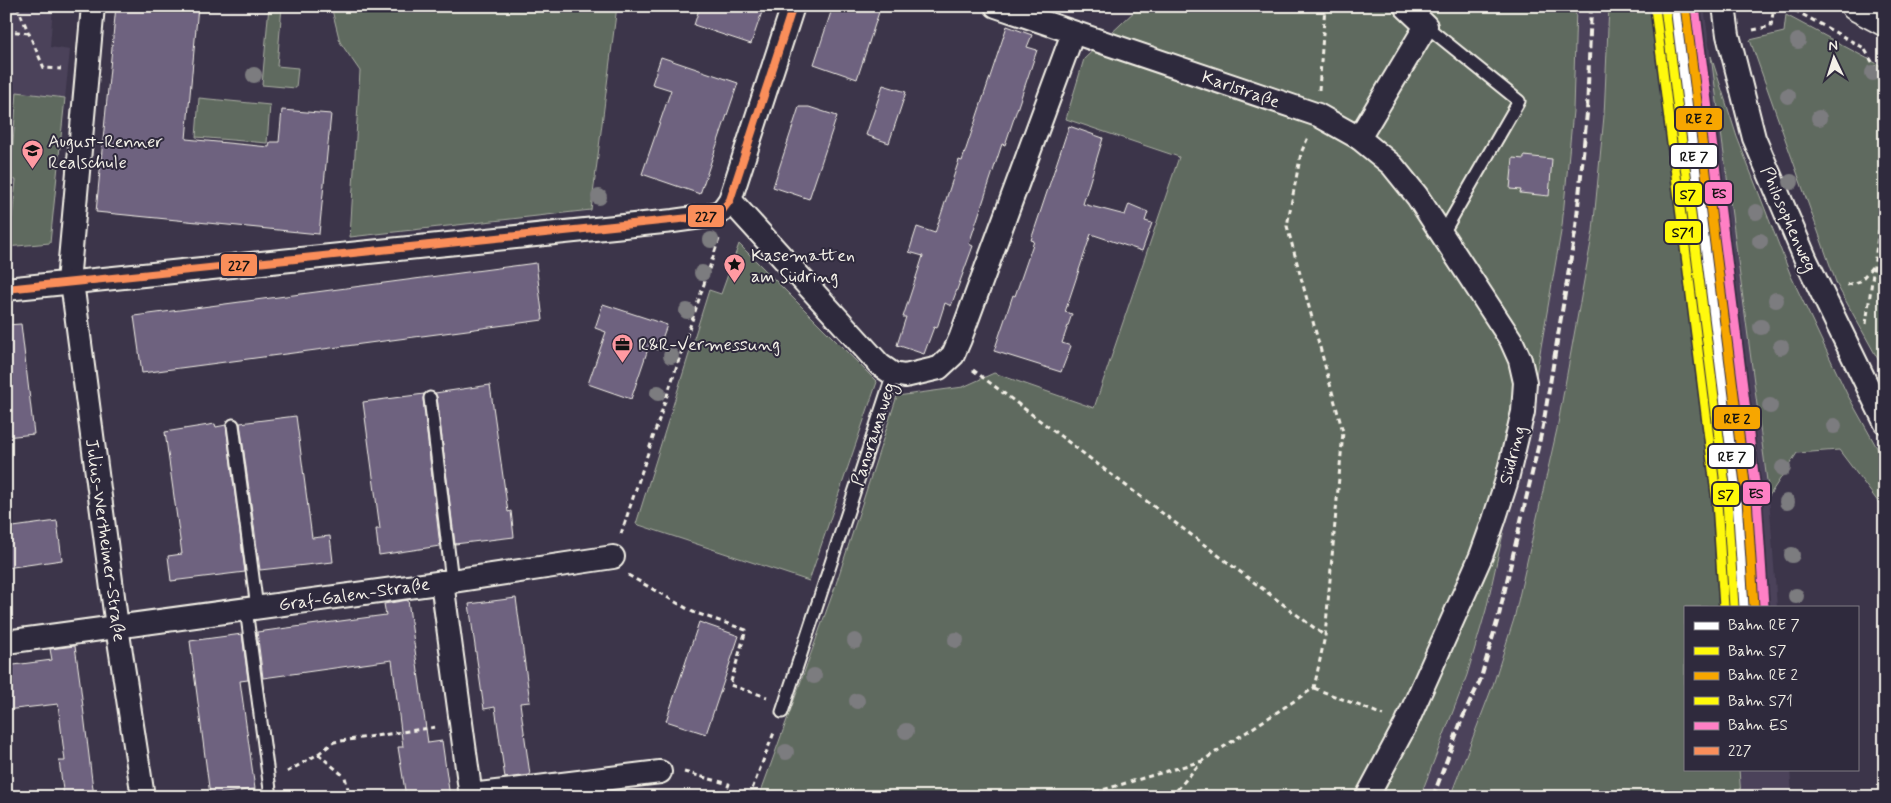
<svg xmlns="http://www.w3.org/2000/svg" width="1891" height="803" viewBox="0 0 1891 803" font-family="Mynerve,sans-serif">
	<style>
		.built { fill: #4b425a }
		.green { fill: #5f6a5e; stroke: #aaaea3 }
		.building { fill: #6e627f; stroke: #f4f1e8 }
		.lines { fill: none; stroke-linecap: round; stroke-linejoin: round }
		.lane-casing { stroke: #f4f1e8; stroke-width: 15 }
		.street-casing { stroke: #f4f1e8; stroke-width: 26 }
		.secondary-casing { stroke: #f4f1e8; stroke-width: 31 }
		.path { stroke: #f4f1e8; stroke-width: 3; stroke-dasharray: 5 4; stroke-linecap: butt }
		.lane { stroke: #2f2a3d; stroke-width: 11 }
		.street { stroke: #2f2a3d; stroke-width: 22 }
		.secondary { stroke: #2f2a3d; stroke-width: 28 }
		.rail { stroke: #f4f1e8; stroke-width: 4; stroke-dasharray: 8 4; stroke-linecap: butt }
		.bus-1-casing { stroke: #2f2a3d; stroke-width: 11 }
		.bus-1 { stroke: #fa8e5a; stroke-width: 8 }
		.rail-1-casing { stroke: #2f2a3d; stroke-width: 12 }
		.rail-2-casing { stroke: #2f2a3d; stroke-width: 12 }
		.rail-3-casing { stroke: #2f2a3d; stroke-width: 12 }
		.rail-4-casing { stroke: #2f2a3d; stroke-width: 12 }
		.rail-5-casing { stroke: #2f2a3d; stroke-width: 12 }
		.rail-1 { stroke: #fff; stroke-width: 9 }
		.rail-2 { stroke: #fff90a; stroke-width: 9 }
		.rail-3 { stroke: #f7a600; stroke-width: 9 }
		.rail-4 { stroke: #fff90a; stroke-width: 9 }
		.rail-5 { stroke: #ff80c5; stroke-width: 9 }
		.tree { fill: #7c7b7f }
		.labels { text-anchor: middle; stroke-width: 4; stroke-linejoin: round; paint-order: stroke }
		.street-label { font-size: 18px; fill: #f4f1e8; stroke: #2f2a3d }
		.poi-label { font-size: 18px; fill: #f4f1e8; stroke: #2f2a3d; text-anchor: start }
		.line-badge { stroke: #2f2a3d; stroke-width: 2 }
		.pale-badge-label { font-size: 14px; text-anchor: middle; font-weight: bold; fill: #111 }
	</style>
	<rect width="100%" height="100%" fill="#3c354a"/>
	<filter id="ink" filterUnits="userSpaceOnUse"><feTurbulence type="fractalNoise" baseFrequency=".02" numOctaves="2"/><feDisplacementMap in="SourceGraphic" scale="10" xChannelSelector="R" yChannelSelector="G"/><feConvolveMatrix kernelMatrix="1 2 1 2 8 2 1 2 1" color-interpolation-filters="sRGB"/></filter>
	<g filter="url(#ink)">
		<g class="built">
			<path d="M 6,6 L 53,6 L 50,47 L 70,50 L 50,243 L 6,247 Z"/>
			<path d="M 1576,6 L 1609,6 L 1604,116 L 1593,231 L 1557,429 L 1514,619 L 1493,685 L 1450,797 L 1420,797 L 1467,675 L 1486,610 L 1528,421 L 1573,111 Z"/>
			<path d="M 1656,6 L 1704,6 L 1769,496 L 1777,607 L 1727,607 L 1720,502 Z"/>
			<path d="M 1739,769 L 1790,769 L 1792,797 L 1741,797 Z"/>
		</g>
		<g class="green">
			<path d="M 269,6 L 282,6 L 277,66 L 298,68 L 296,88 L 262,85 Z"/>
			<path d="M 331,6 L 617,6 L 591,210 L 350,237 L 360,71 L 340,42 Z"/>
			<path d="M 1140,6 L 1576,6 L 1573,111 L 1562,226 L 1528,422 L 1486,610 L 1467,675 L 1420,797 L 759,797 L 835,587 L 897,396 L 963,387 L 994,373 L 1094,408 L 1179,157 L 1066,119 L 1084,59 Z"/>
			<path d="M 1609,6 L 1656,6 L 1720,502 L 1727,607 L 1685,607 L 1685,769 L 1739,769 L 1741,797 L 1450,797 L 1493,685 L 1514,619 L 1557,429 L 1593,231 L 1604,116 Z"/>
			<path d="M 1786,15 L 1885,68 L 1885,372 L 1837,285 L 1750,40 L 1784,32 Z"/>
			<path d="M 1711,56 L 1737,137 L 1791,276 L 1847,394 L 1885,462 L 1885,511 L 1839,450 L 1797,453 L 1769,496 Z"/>
			<path d="M 17,92 L 65,98 L 50,243 L 6,247 L 6,219 L 12,218 L 16,180 L 10,179 Z"/>
			<path d="M 199,98 L 270,105 L 267,143 L 196,137 Z"/>
			<path d="M 739,244 L 877,382 L 809,581 L 636,524 L 709,290 L 721,294 Z"/>
		</g>
		<g class="building">
			<path d="M 116,6 L 198,6 L 186,139 L 269,147 L 270,142 L 279,142 L 282,110 L 331,114 L 319,234 L 96,212 Z"/>
			<path d="M 700,6 L 764,6 L 751,44 L 694,25 Z"/>
			<path d="M 833,6 L 881,6 L 857,79 L 814,64 Z"/>
			<path d="M 1007,26 L 1032,35 L 1027,47 L 1037,50 L 1005,145 L 1002,144 L 969,244 L 973,246 L 951,306 L 945,303 L 937,328 L 934,327 L 924,354 L 897,345 L 906,317 L 903,317 L 923,256 L 909,252 L 917,227 L 935,233 L 959,160 L 962,161 Z"/>
			<path d="M 661,57 L 738,83 L 700,194 L 642,174 L 671,90 L 652,84 Z"/>
			<path d="M 883,85 L 906,92 L 889,143 L 866,135 Z"/>
			<path d="M 799,107 L 809,107 L 837,116 L 809,199 L 773,187 Z"/>
			<path d="M 1069,126 L 1103,138 L 1083,204 L 1125,215 L 1129,204 L 1148,212 L 1145,221 L 1152,223 L 1142,251 L 1091,234 L 1065,312 L 1072,314 L 1062,343 L 1071,346 L 1061,372 L 994,351 L 1013,295 L 1015,296 L 1034,241 L 1031,240 Z"/>
			<path d="M 1524,156 L 1552,159 L 1549,196 L 1520,193 L 1521,190 L 1510,189 L 1513,158 L 1524,159 Z"/>
			<path d="M 536,263 L 543,320 L 142,373 L 134,316 Z"/>
			<path d="M 603,304 L 667,325 L 658,350 L 649,346 L 631,399 L 588,384 L 606,332 L 595,328 Z"/>
			<path d="M 21,324 L 34,434 L 6,437 L 6,325 Z"/>
			<path d="M 490,385 L 508,512 L 511,511 L 514,537 L 455,544 L 437,397 L 435,393 Z"/>
			<path d="M 424,394 L 423,399 L 440,546 L 379,555 L 376,529 L 380,529 L 363,402 Z"/>
			<path d="M 296,416 L 312,538 L 330,536 L 333,562 L 260,570 L 240,423 Z"/>
			<path d="M 215,424 L 216,427 L 226,425 L 245,572 L 171,581 L 168,556 L 182,554 L 165,432 Z"/>
			<path d="M 57,521 L 62,560 L 6,568 L 6,528 Z"/>
			<path d="M 516,598 L 530,702 L 520,703 L 530,775 L 505,778 L 495,707 L 484,709 L 469,604 Z"/>
			<path d="M 408,600 L 428,743 L 442,741 L 450,797 L 406,797 L 398,747 L 403,747 L 392,660 L 263,678 L 257,632 L 386,615 L 384,604 Z"/>
			<path d="M 699,622 L 739,636 L 706,734 L 666,721 Z"/>
			<path d="M 242,634 L 248,680 L 240,681 L 255,789 L 210,795 L 190,641 Z"/>
			<path d="M 75,646 L 80,682 L 94,797 L 64,797 L 59,761 L 65,761 L 58,704 L 6,710 L 6,666 L 52,660 L 50,649 Z"/>
		</g>
		<g class="lines">
			<defs>
				<g id="lane">
					<path d="M 1426,26 L 1519,101 L 1442,235"/>
					<path d="M 430,398 L 452,581"/>
					<path d="M 233,425 L 257,608"/>
					<path d="M 246,609 L 271,797"/>
					<path d="M 782,712 L 893,374"/>
				</g>
				<g id="street">
					<path d="M 996,6 L 1318,115 L 1359,138 L 1392,165 L 1417,196 L 1511,340 L 1520,360 L 1525,382 L 1523,412 L 1506,483 L 1494,520 L 1481,556 L 1406,724 L 1367,797"/>
					<path d="M 1724,6 L 1728,35 L 1754,138 L 1806,260 L 1885,422"/>
					<path d="M 1359,138 L 1426,26 L 1405,6"/>
					<path d="M 730,200 L 880,365 L 893,374 L 905,376 L 939,368 L 953,355 L 960,339 L 1073,33"/>
					<path d="M 68,282 L 93,6"/>
					<path d="M 72,282 L 117,627 L 143,797"/>
					<path d="M 6,289 L 673,221 L 709,216 L 722,211 L 730,200 L 793,6"/>
					<path d="M 442,582 L 471,797"/>
					<path d="M 6,642 L 452,581 L 613,557"/>
					<path d="M 471,795 L 660,772"/>
				</g>
				<path id="secondary" d="M 1855,6 L 1885,22"/>
			</defs>
			<use href="#lane" class="lane-casing"/>
			<use href="#street" class="street-casing"/>
			<use href="#secondary" class="secondary-casing"/>
			<g class="path">
				<path d="M 17,6 L 44,68 L 61,69"/>
				<path d="M 1787,6 L 1864,48 L 1882,79 L 1885,90"/>
				<path d="M 1753,30 L 1771,26 L 1774,6"/>
				<path d="M 6,31 L 29,33"/>
				<path d="M 1319,90 L 1325,6"/>
				<path d="M 1847,285 L 1860,281 L 1873,266"/>
				<path d="M 1866,324 L 1885,186"/>
				<path d="M 973,370 L 1325,636"/>
				<path d="M 621,534 L 719,239"/>
				<path d="M 628,575 L 693,612 L 746,630 L 730,685 L 767,697"/>
				<path d="M 1314,688 L 1383,715"/>
				<path d="M 318,754 L 345,777 L 350,797"/>
				<path d="M 287,772 L 318,754 L 334,742 L 436,727"/>
				<path d="M 684,772 L 729,784 L 724,797"/>
				<path d="M 749,797 L 775,730"/>
				<path d="M 1078,797 L 1202,761"/>
				<path d="M 1171,797 L 1202,761 L 1314,688 L 1325,636 L 1343,432 L 1287,226 L 1301,153 L 1308,137"/>
			</g>
			<use href="#lane" class="lane"/>
			<use href="#street" class="street"/>
			<use href="#secondary" class="secondary"/>
			<path class="rail" d="M 1433,797 L 1462,719 L 1480,681 L 1499,615 L 1543,426 L 1576,227 L 1587,113 L 1591,6"/>
			<defs>
				<path id="bus-1" d="M 6,289 L 709,216 L 722,211 L 730,200 L 793,6"/>
			</defs>
			<use href="#bus-1" class="bus-1-casing"/>
			<use href="#bus-1" class="bus-1"/>
			<defs>
				<path id="rail-1" d="M 1675,6 L 1737,500 L 1744,607"/>
				<path id="rail-2" d="M 1665,7 L 1727,501 L 1734,607"/>
				<path id="rail-3" d="M 1685,6 L 1747,499 L 1754,606"/>
				<path id="rail-4" d="M 1655,8 L 1717,502 L 1724,607"/>
				<path id="rail-5" d="M 1695,6 L 1757,498 L 1764,606"/>
			</defs>
			<use href="#rail-1" class="rail-1-casing"/>
			<use href="#rail-2" class="rail-2-casing"/>
			<use href="#rail-3" class="rail-3-casing"/>
			<use href="#rail-4" class="rail-4-casing"/>
			<use href="#rail-5" class="rail-5-casing"/>
			<use href="#rail-1" class="rail-1"/>
			<use href="#rail-2" class="rail-2"/>
			<use href="#rail-3" class="rail-3"/>
			<use href="#rail-4" class="rail-4"/>
			<use href="#rail-5" class="rail-5"/>
		</g>
		<g class="tree">
			<circle cx="1798" cy="41" r="8"/>
			<circle cx="1873" cy="73" r="8"/>
			<circle cx="254" cy="75" r="8"/>
			<circle cx="1788" cy="96" r="8"/>
			<circle cx="1819" cy="118" r="8"/>
			<circle cx="1791" cy="182" r="8"/>
			<circle cx="599" cy="197" r="8"/>
			<circle cx="1756" cy="212" r="8"/>
			<circle cx="711" cy="240" r="8"/>
			<circle cx="1760" cy="241" r="8"/>
			<circle cx="702" cy="273" r="8"/>
			<circle cx="1776" cy="300" r="8"/>
			<circle cx="687" cy="311" r="8"/>
			<circle cx="1761" cy="327" r="8"/>
			<circle cx="1781" cy="347" r="8"/>
			<circle cx="671" cy="356" r="8"/>
			<circle cx="658" cy="393" r="8"/>
			<circle cx="1770" cy="406" r="8"/>
			<circle cx="1834" cy="426" r="8"/>
			<circle cx="1783" cy="468" r="8"/>
			<circle cx="1787" cy="502" r="8"/>
			<circle cx="1792" cy="555" r="8"/>
			<circle cx="1796" cy="596" r="8"/>
			<circle cx="956" cy="640" r="8"/>
			<circle cx="855" cy="641" r="8"/>
			<circle cx="814" cy="676" r="8"/>
			<circle cx="857" cy="701" r="8"/>
			<circle cx="906" cy="731" r="8"/>
			<circle cx="786" cy="752" r="8"/>
		</g>
	</g>
	<defs>
		<symbol id="school-pin" viewBox="-11 -11 22 30"><path d="M0 17L-7.5 6A9.5 9.5 0 1 1 7.5 6Z" fill="#ff9aa2" stroke="#2f2a3d"/><path d="M0-5L7-2L0 1L-7-2ZM-4 1L0 2.5L4 1V4Q0 6-4 4Z" fill="#111"/></symbol>
		<symbol id="sight-pin" viewBox="-11 -11 22 30"><path d="M0 17L-7.5 6A9.5 9.5 0 1 1 7.5 6Z" fill="#ff9aa2" stroke="#2f2a3d"/><path d="M0-6L1.8-2.2L6-1.7L2.9 1.2L3.7 5.4L0 3.3L-3.7 5.4L-2.9 1.2L-6-1.7L-1.8-2.2Z" fill="#111"/></symbol>
		<symbol id="office-pin" viewBox="-11 -11 22 30"><path d="M0 17L-7.5 6A9.5 9.5 0 1 1 7.5 6Z" fill="#ff9aa2" stroke="#2f2a3d"/><path d="M-6-3h4V-5.5h4V-3h4V5H-6ZM-1-4.5V-3h2v-1.5ZM-6 0V1H6V0Z" fill="#111"/></symbol>
	</defs>
	<g fill-rule="evenodd">
		<use href="#school-pin" x="20" y="138" width="25" height="34"/>
		<use href="#sight-pin" x="722" y="252" width="25" height="34"/>
		<use href="#office-pin" x="610" y="332" width="25" height="34"/>
	</g>
	<g class="labels">
		<g class="street-label">
			<text transform="translate(1241 89) rotate(19)" y="6">Karlstraße</text>
			<text transform="translate(1789 219) rotate(66)" y="6">Philosophenweg</text>
			<text transform="translate(873 434) rotate(-72)" y="6">Panoramaweg</text>
			<text transform="translate(1512 455) rotate(-76)" y="6">Südring</text>
			<text transform="translate(106 540) rotate(82)" y="6">Julius-Wertheimer-Straße</text>
			<text transform="translate(354 594) rotate(-8)" y="6">Graf-Galen-Straße</text>
		</g>
		<g class="poi-label">
			<text x="48" y="147">August-Renner<tspan x="48" dy="21">Realschule</tspan></text>
			<text x="751" y="261">Kasematten<tspan x="751" dy="21">am Südring</tspan></text>
			<text x="638" y="350">R&amp;R-Vermessung</text>
		</g>
	</g>
	<g class="line-badge">
		<rect x="1675" y="107" width="48" height="24" rx="5" fill="#f7a600"/>
		<rect x="1670" y="144" width="48" height="24" rx="5" fill="#fff"/>
		<rect x="1704" y="181" width="29" height="24" rx="5" fill="#ff80c5"/>
		<rect x="1674" y="182" width="29" height="24" rx="5" fill="#fff90a"/>
		<rect x="687" y="204" width="38" height="24" rx="5" fill="#fa8e5a"/>
		<rect x="1664" y="220" width="38" height="24" rx="5" fill="#fff90a"/>
		<rect x="220" y="253" width="38" height="24" rx="5" fill="#fa8e5a"/>
		<rect x="1713" y="406" width="48" height="24" rx="5" fill="#f7a600"/>
		<rect x="1708" y="444" width="47" height="24" rx="5" fill="#fff"/>
		<rect x="1742" y="481" width="29" height="24" rx="5" fill="#ff80c5"/>
		<rect x="1712" y="482" width="28" height="24" rx="5" fill="#fff90a"/>
	</g>
	<g class="pale-badge-label">
		<text x="1699" y="123">RE 2</text>
		<text x="1694" y="161">RE 7</text>
		<text x="1719" y="198">ES</text>
		<text x="1688" y="199">S7</text>
		<text x="706" y="221">227</text>
		<text x="1683" y="237">S71</text>
		<text x="239" y="270">227</text>
		<text x="1737" y="423">RE 2</text>
		<text x="1732" y="461">RE 7</text>
		<text x="1756" y="498">ES</text>
		<text x="1726" y="499">S7</text>
	</g>
	<rect width="1891" height="803" fill="none" stroke="#2f2a3d" stroke-width="25"/>
	<rect x="12" y="12" width="1866" height="778" fill="none" stroke="#f4f1e8" stroke-width="2" filter="url(#ink)"/>
	<rect x="1684" y="606" width="175" height="165" fill="#2f2a3d" stroke="#7e7a81"/>
	<rect x="1694" y="622" width="25" height="8" fill="#ffffff" stroke="#7e7a81"/>
	<text x="1728" y="630" font-size="15" fill="#f4f1e8">Bahn RE 7</text>
	<rect x="1694" y="647" width="25" height="8" fill="#fff90a" stroke="#7e7a81"/>
	<text x="1728" y="656" font-size="15" fill="#f4f1e8">Bahn S7</text>
	<rect x="1694" y="672" width="25" height="8" fill="#f7a600" stroke="#7e7a81"/>
	<text x="1728" y="680" font-size="15" fill="#f4f1e8">Bahn RE 2</text>
	<rect x="1694" y="697" width="25" height="8" fill="#fff90a" stroke="#7e7a81"/>
	<text x="1728" y="706" font-size="15" fill="#f4f1e8">Bahn S71</text>
	<rect x="1694" y="722" width="25" height="8" fill="#ff80c5" stroke="#7e7a81"/>
	<text x="1728" y="730" font-size="15" fill="#f4f1e8">Bahn ES</text>
	<rect x="1694" y="747" width="25" height="8" fill="#fa8e5a" stroke="#7e7a81"/>
	<text x="1728" y="756" font-size="15" fill="#f4f1e8">227</text>
	<g transform="translate(1834 58) rotate(356)" stroke="#2f2a3d" stroke-width="4" paint-order="stroke">
	<path d="M0-4L9 19L0 12L-9 19Z" fill="#f4f1e8"/>
	<text y="-8" font-size="14" font-weight="bold" text-anchor="middle" fill="#f4f1e8">N</text>
	</g>
</svg>
